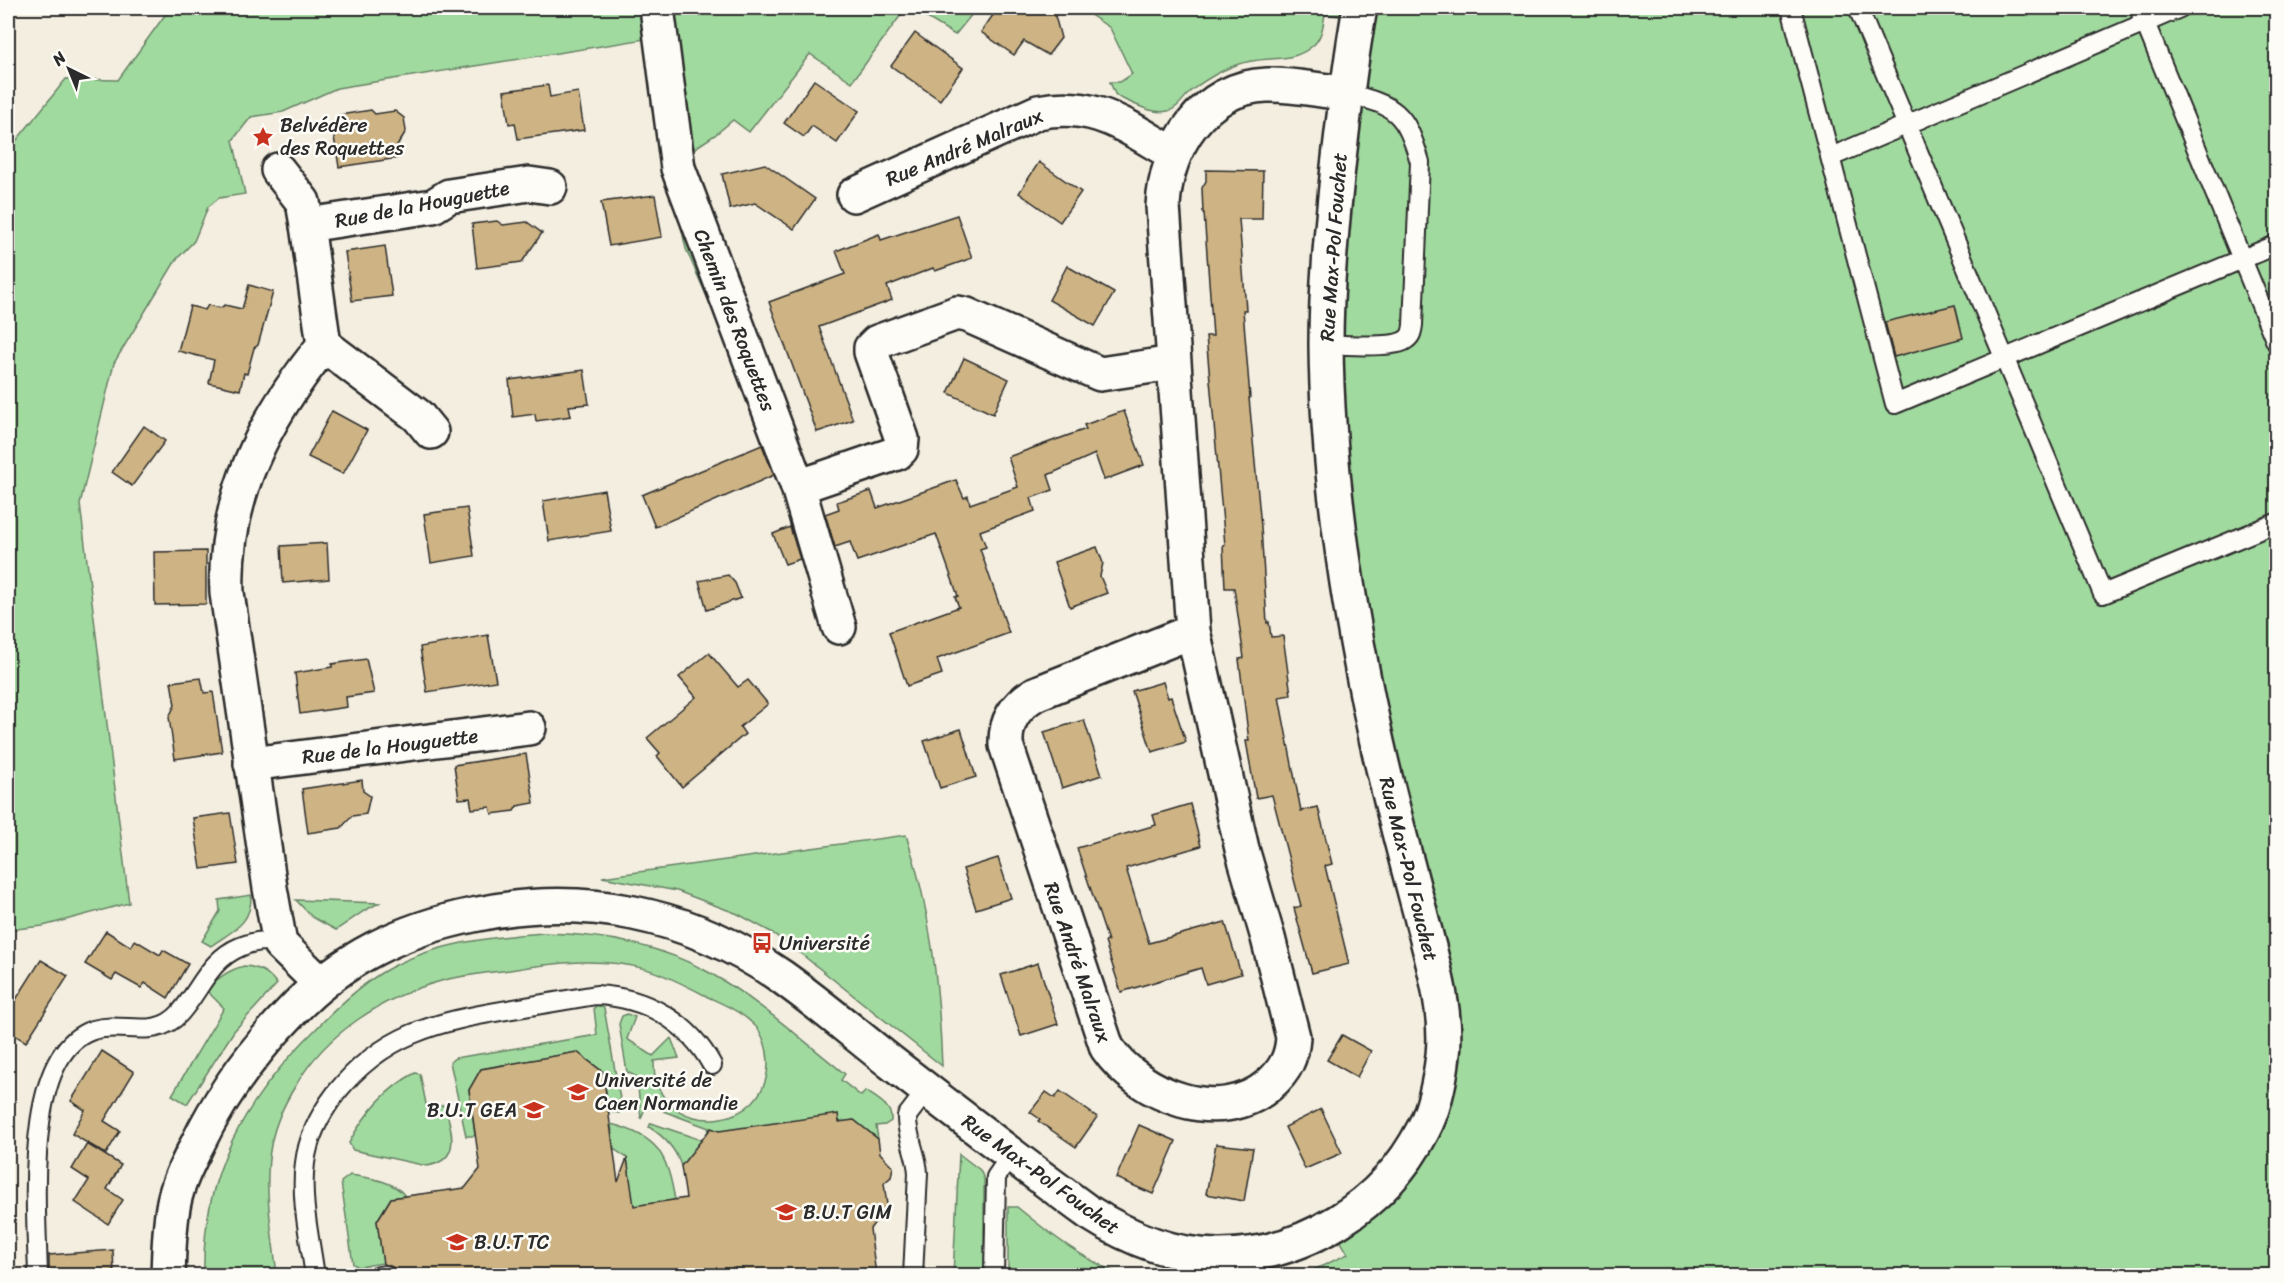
<svg xmlns="http://www.w3.org/2000/svg" width="2284" height="1283" viewBox="0 0 2284 1283" font-family="Sriracha,sans-serif">
	<style>
		.green { fill: #a1da9f; stroke: #668265; stroke-width: 1.5 }
		.building { fill: #ceb484; stroke: #2b2b2b; stroke-width: 1.5 }
		.lines { fill: none; stroke-linecap: round; stroke-linejoin: round }
		.lane-casing { stroke: #2b2b2b; stroke-width: 22 }
		.street-casing { stroke: #2b2b2b; stroke-width: 38 }
		.lane { stroke: #fdfcf7; stroke-width: 18 }
		.street { stroke: #fdfcf7; stroke-width: 33 }
		.labels { text-anchor: middle; stroke-width: 5; stroke-linejoin: round; paint-order: stroke }
		.poi-label { font-size: 20px; fill: #2b2b2b; stroke: #fdfcf7; text-anchor: start }
		.street-label { font-size: 20px; fill: #2b2b2b; stroke: #fdfcf7 }
	</style>
	<rect width="100%" height="100%" fill="#f4eee0"/>
	<filter id="ink" filterUnits="userSpaceOnUse"><feTurbulence type="fractalNoise" baseFrequency=".0167" numOctaves="2"/><feDisplacementMap in="SourceGraphic" scale="12" xChannelSelector="R" yChannelSelector="G"/><feConvolveMatrix kernelMatrix="1 2 1 2 8 2 1 2 1" color-interpolation-filters="sRGB"/></filter>
	<g filter="url(#ink)">
		<g class="green">
			<path d="M 170,8 L 906,8 L 852,82 L 810,54 L 749,132 L 733,120 L 715,135 L 689,152 L 645,39 L 337,88 L 283,112 L 251,117 L 233,140 L 245,194 L 219,198 L 208,207 L 194,241 L 176,260 L 114,363 L 80,504 L 129,903 L 43,926 L 8,930 L 8,151 L 66,79 L 118,80 Z"/>
			<path d="M 911,8 L 977,8 L 955,35 Z"/>
			<path d="M 1080,8 L 2276,8 L 2276,1275 L 1303,1275 L 1348,1254 L 1332,1226 L 1356,1210 L 1439,1078 L 1334,473 L 1358,19 L 1325,14 C 1323,26 1322,39 1311,47 C 1290,65 1263,54 1236,65 C 1220,71 1206,79 1192,90 C 1184,97 1178,109 1168,111 C 1153,115 1133,103 1120,98 L 1115,94 L 1110,82 L 1120,82 L 1132,74 L 1110,28 Z"/>
			<path d="M 672,186 L 718,304 L 711,306 L 686,249 Z"/>
			<path d="M 906,835 C 931,909 939,988 942,1066 L 805,957 L 771,932 L 738,914 L 677,891 L 602,877 Z"/>
			<path d="M 251,895 C 252,924 232,931 211,946 L 202,941 L 220,911 L 219,900 Z"/>
			<path d="M 296,900 L 379,903 L 364,911 L 336,930 L 312,917 Z"/>
			<path d="M 543,933 C 600,934 659,944 710,973 C 758,1000 801,1039 845,1074 L 841,1080 L 861,1096 L 866,1091 C 876,1098 893,1106 891,1121 L 885,1125 L 876,1126 L 878,1139 L 854,1120 L 839,1122 L 838,1114 L 681,1166 C 676,1149 665,1137 649,1127 L 651,1123 L 704,1141 L 709,1128 L 663,1111 L 665,1103 L 649,1097 L 641,1119 L 637,1077 L 627,1072 L 619,1024 L 622,1016 L 627,1014 L 635,1017 L 627,1039 L 653,1056 L 671,1038 L 679,1058 L 654,1061 C 654,1067 654,1074 656,1080 C 671,1138 769,1131 768,1061 C 767,1048 763,1032 752,1023 C 740,1011 723,1004 708,997 C 659,971 637,961 580,962 C 556,963 533,966 510,970 C 487,973 463,975 441,981 C 383,997 326,1033 296,1085 C 284,1104 275,1123 271,1145 C 263,1188 272,1232 277,1275 L 204,1276 C 201,1174 245,1099 315,1030 C 337,1007 361,984 388,969 C 435,943 490,937 543,933 Z"/>
			<path d="M 244,966 C 259,967 268,972 277,984 L 234,1031 L 187,1104 L 172,1095 L 224,1008 L 206,990 C 217,979 228,970 244,966 Z"/>
			<path d="M 597,1005 L 604,1008 L 622,1110 L 619,1113 L 609,1112 L 603,1072 L 577,1052 L 481,1069 L 469,1090 L 475,1136 L 466,1136 L 450,1062 L 455,1058 L 597,1035 L 594,1008 Z"/>
			<path d="M 415,1073 L 420,1074 L 427,1109 L 445,1105 C 451,1130 463,1160 427,1166 L 353,1150 L 349,1143 C 365,1113 385,1089 415,1073 Z"/>
			<path d="M 611,1124 C 658,1136 667,1154 675,1200 L 619,1208 L 617,1196 L 630,1179 L 627,1158 L 614,1149 Z"/>
			<path d="M 959,1154 L 980,1170 L 984,1179 L 984,1275 L 953,1275 Z"/>
			<path d="M 350,1175 C 368,1178 394,1180 405,1196 L 391,1198 L 377,1221 L 383,1263 L 359,1267 L 353,1264 L 341,1182 Z"/>
			<path d="M 1008,1207 L 1017,1207 C 1050,1234 1082,1259 1122,1275 L 1008,1275 Z"/>
		</g>
		<g class="building">
			<path d="M 998,8 L 1047,8 L 1054,12 L 1061,38 L 1048,55 L 1024,41 L 1014,55 L 981,32 Z"/>
			<path d="M 915,33 L 963,68 L 940,100 L 891,66 Z"/>
			<path d="M 814,80 L 859,111 L 837,143 L 812,126 L 804,137 L 784,123 Z"/>
			<path d="M 548,85 L 550,97 L 578,92 L 584,130 L 518,139 L 515,123 L 509,124 L 504,91 Z"/>
			<path d="M 371,110 L 375,114 L 395,111 L 404,118 L 406,131 L 397,146 L 398,158 L 339,167 L 332,125 L 340,115 Z"/>
			<path d="M 1039,162 L 1081,192 L 1060,222 L 1019,193 Z"/>
			<path d="M 765,164 L 815,199 L 794,229 L 755,203 L 730,209 L 722,174 Z"/>
			<path d="M 1206,170 L 1263,171 L 1262,219 L 1239,219 L 1246,310 L 1243,310 L 1250,398 L 1249,398 L 1261,527 L 1267,623 L 1269,622 L 1271,637 L 1283,636 L 1291,695 L 1279,697 L 1301,811 L 1318,807 L 1332,864 L 1325,866 L 1349,964 L 1312,973 L 1294,908 L 1301,906 L 1272,795 L 1256,798 L 1246,741 L 1249,741 L 1247,725 L 1239,659 L 1244,658 L 1234,588 L 1225,588 L 1223,545 L 1225,545 L 1206,336 L 1213,336 L 1204,213 L 1203,213 L 1202,188 L 1206,181 Z"/>
			<path d="M 655,195 L 662,237 L 609,246 L 601,202 Z"/>
			<path d="M 957,215 L 972,258 L 935,271 L 933,268 L 887,286 L 892,300 L 819,327 L 853,420 L 817,432 L 769,302 L 845,274 L 836,251 L 879,234 L 881,240 Z"/>
			<path d="M 497,221 L 503,225 L 527,222 L 542,233 L 522,262 L 477,268 L 472,224 Z"/>
			<path d="M 385,246 L 392,296 L 352,301 L 345,252 Z"/>
			<path d="M 1067,266 L 1114,293 L 1095,326 L 1049,300 Z"/>
			<path d="M 249,285 L 273,292 L 258,345 L 254,348 L 247,374 L 244,373 L 240,390 L 209,383 L 214,360 L 178,351 L 190,306 L 205,310 L 208,305 L 220,308 L 225,305 L 242,309 Z"/>
			<path d="M 1955,305 L 1963,338 L 1894,357 L 1885,322 Z"/>
			<path d="M 964,358 L 1009,379 L 993,414 L 948,393 Z"/>
			<path d="M 584,370 L 589,404 L 569,406 L 571,416 L 536,421 L 535,414 L 513,417 L 509,380 Z"/>
			<path d="M 332,411 L 367,430 L 343,474 L 308,457 Z"/>
			<path d="M 1124,411 L 1144,465 L 1104,480 L 1095,454 L 1048,475 L 1053,490 L 1031,498 L 1035,511 L 980,531 L 986,547 L 980,549 L 1009,633 L 937,659 L 942,674 L 907,686 L 889,632 L 959,607 L 955,597 L 958,596 L 936,534 L 857,561 L 850,542 L 835,547 L 825,514 L 839,509 L 837,502 L 871,491 L 877,508 L 956,480 L 964,498 L 968,496 L 970,504 L 1018,487 L 1008,457 L 1086,429 L 1084,425 Z"/>
			<path d="M 144,426 L 165,441 L 132,486 L 112,472 Z"/>
			<path d="M 762,445 L 774,475 L 655,527 L 642,495 Z"/>
			<path d="M 604,490 L 611,531 L 549,541 L 543,501 Z"/>
			<path d="M 467,508 L 474,556 L 431,563 L 424,514 Z"/>
			<path d="M 790,527 L 800,559 L 785,564 L 773,534 Z"/>
			<path d="M 327,543 L 329,579 L 283,583 L 281,546 Z"/>
			<path d="M 1097,547 L 1103,563 L 1100,576 L 1107,593 L 1070,607 L 1054,562 Z"/>
			<path d="M 206,551 L 206,604 L 155,605 L 154,552 Z"/>
			<path d="M 728,575 L 735,583 L 741,598 L 707,610 L 699,581 Z"/>
			<path d="M 488,635 L 496,681 L 427,692 L 420,647 Z"/>
			<path d="M 709,653 L 738,687 L 748,680 L 768,704 L 740,727 L 745,734 L 682,787 L 657,756 L 660,753 L 647,738 L 696,697 L 679,677 Z"/>
			<path d="M 366,659 L 374,693 L 346,697 L 347,707 L 300,714 L 295,673 L 332,667 L 332,664 Z"/>
			<path d="M 201,678 L 204,693 L 213,692 L 222,752 L 175,759 L 169,717 L 175,705 L 171,682 Z"/>
			<path d="M 1163,682 L 1168,698 L 1171,697 L 1186,742 L 1152,752 L 1132,691 Z"/>
			<path d="M 1084,720 L 1102,775 L 1062,788 L 1044,732 Z"/>
			<path d="M 961,729 L 976,777 L 940,788 L 924,741 Z"/>
			<path d="M 526,754 L 534,803 L 517,806 L 514,811 L 492,814 L 490,807 L 472,809 L 470,798 L 459,799 L 454,765 Z"/>
			<path d="M 362,780 L 363,791 L 370,796 L 366,814 L 352,816 L 341,828 L 308,833 L 302,789 Z"/>
			<path d="M 1190,804 L 1201,846 L 1126,868 L 1149,943 L 1225,922 L 1241,974 L 1206,984 L 1201,968 L 1121,992 L 1105,942 L 1108,941 L 1077,848 L 1156,825 L 1153,815 Z"/>
			<path d="M 230,813 L 238,864 L 201,869 L 193,818 Z"/>
			<path d="M 998,858 L 1011,898 L 976,909 L 963,869 Z"/>
			<path d="M 106,931 L 131,947 L 135,940 L 160,955 L 163,950 L 188,964 L 168,998 L 145,983 L 141,988 L 116,974 L 112,980 L 85,964 Z"/>
			<path d="M 41,960 L 68,976 L 26,1042 L 8,1031 L 8,1012 Z"/>
			<path d="M 1038,963 L 1058,1024 L 1021,1036 L 1001,975 Z"/>
			<path d="M 1342,1035 L 1371,1051 L 1357,1077 L 1327,1060 Z"/>
			<path d="M 102,1051 L 134,1072 L 104,1121 L 120,1131 L 106,1154 L 72,1134 L 85,1110 L 71,1101 Z"/>
			<path d="M 577,1052 L 603,1072 L 618,1182 L 627,1158 L 634,1206 L 686,1198 L 681,1166 L 711,1128 L 719,1131 L 838,1114 L 839,1122 L 854,1120 L 878,1139 L 880,1153 L 893,1167 L 891,1177 L 884,1183 L 887,1205 L 870,1229 L 876,1275 L 396,1275 L 393,1267 L 383,1264 L 377,1221 L 391,1198 L 465,1188 L 480,1169 L 469,1090 L 481,1069 Z"/>
			<path d="M 1060,1091 L 1097,1117 L 1076,1147 L 1038,1121 L 1040,1119 L 1030,1112 L 1046,1092 L 1055,1098 Z"/>
			<path d="M 1321,1109 L 1342,1153 L 1305,1169 L 1285,1127 Z"/>
			<path d="M 1139,1125 L 1176,1141 L 1153,1194 L 1116,1178 Z"/>
			<path d="M 87,1144 L 121,1165 L 107,1189 L 123,1200 L 108,1224 L 75,1202 L 89,1180 L 72,1169 Z"/>
			<path d="M 1216,1144 L 1253,1148 L 1244,1201 L 1206,1194 Z"/>
			<path d="M 113,1250 L 114,1275 L 49,1275 L 49,1255 Z"/>
		</g>
		<g class="lines">
			<defs>
				<g id="lane">
					<path d="M 1791,8 L 1895,404 L 2276,245"/>
					<path d="M 1858,8 L 2103,594 L 2276,523"/>
					<path d="M 2139,8 L 2276,342"/>
					<path d="M 1831,157 L 2180,8"/>
					<path d="M 1326,344 C 1342,345 1391,348 1404,341 C 1411,337 1412,333 1413,325 L 1420,162 C 1405,111 1396,106 1346,93"/>
					<path d="M 38,1276 C 37,1216 21,1053 93,1030 C 124,1021 155,1041 180,1013 C 201,989 209,960 240,947 C 254,941 266,939 280,944"/>
					<path d="M 315,1276 C 310,1239 300,1200 305,1163 C 308,1137 320,1114 336,1093 C 383,1034 436,1022 507,1010 C 537,1005 566,1000 596,995 C 645,997 688,1021 712,1065"/>
					<path d="M 379,1276 L 385,1275"/>
					<path d="M 913,1276 L 918,1173 C 917,1153 906,1136 907,1116 L 927,1090"/>
					<path d="M 994,1276 L 996,1177 L 1011,1155"/>
				</g>
				<g id="street">
					<path d="M 657,8 L 678,168 L 798,487 L 839,627"/>
					<path d="M 278,170 L 303,202 L 307,225"/>
					<path d="M 854,195 L 1038,112 C 1095,100 1126,127 1174,154"/>
					<path d="M 324,345 L 418,416 L 431,432"/>
					<path d="M 798,487 L 897,453 L 901,449 L 902,439 L 871,352 L 871,348 L 877,342 L 957,313 L 967,315 L 1100,374 L 1173,363"/>
					<path d="M 1193,631 L 1035,694 C 1015,706 1005,721 1006,745 L 1107,1048 C 1140,1096 1220,1127 1269,1085 C 1285,1071 1292,1057 1293,1037 L 1268,938 L 1242,849 L 1193,631 L 1163,206 C 1166,147 1203,87 1267,85 C 1293,84 1320,91 1346,93"/>
					<path d="M 251,764 L 529,728"/>
					<path d="M 321,984 L 280,944 L 270,888 L 227,593 C 223,498 265,417 324,345 L 307,225 L 433,206 L 449,196 L 529,184 L 550,187"/>
					<path d="M 168,1276 C 169,1251 169,1226 174,1202 C 178,1182 188,1163 197,1145 C 221,1095 253,1051 292,1011 C 342,958 401,930 473,915 C 582,891 689,913 782,977 C 820,1004 856,1035 893,1064 C 958,1114 1022,1164 1088,1212 C 1127,1237 1171,1256 1218,1256 C 1303,1257 1385,1205 1423,1130 C 1435,1108 1440,1080 1443,1055 C 1448,1008 1431,957 1420,912 C 1404,852 1388,793 1375,733 C 1348,608 1327,472 1326,344 C 1326,285 1332,226 1338,167 C 1344,114 1350,61 1360,8"/>
				</g>
			</defs>
			<use href="#lane" class="lane-casing"/>
			<use href="#street" class="street-casing"/>
			<use href="#lane" class="lane"/>
			<use href="#street" class="street"/>
		</g>
	</g>
	<defs>
		<symbol id="sight-bare" viewBox="-9 -9 18 18"><path d="M0-6L1.8-2.2L6-1.7L2.9 1.2L3.7 5.4L0 3.3L-3.7 5.4L-2.9 1.2L-6-1.7L-1.8-2.2Z" fill="#c8321e" stroke="#fdfcf7" stroke-width="2.5" paint-order="stroke"/></symbol>
		<symbol id="bus-bare" viewBox="-9 -9 18 18"><path d="M-5-6H5V4H4V6H2V4H-2V6H-4V4H-5ZM-3.5-4V0h7V-4ZM-3.5 1.2v1.5H-2V1.2ZM2 1.2v1.5H3.5V1.2Z" fill="#c8321e" stroke="#fdfcf7" stroke-width="2.5" paint-order="stroke"/></symbol>
		<symbol id="university-bare" viewBox="-9 -9 18 18"><path d="M0-5L7-2L0 1L-7-2ZM-4 1L0 2.5L4 1V4Q0 6-4 4Z" fill="#c8321e" stroke="#fdfcf7" stroke-width="2.5" paint-order="stroke"/></symbol>
	</defs>
	<g fill-rule="evenodd">
		<use href="#sight-bare" x="248" y="122" width="30" height="30"/>
		<use href="#bus-bare" x="747" y="928" width="30" height="30"/>
		<use href="#university-bare" x="563" y="1077" width="30" height="30"/>
		<use href="#university-bare" x="519" y="1095" width="30" height="30"/>
		<use href="#university-bare" x="771" y="1197" width="30" height="30"/>
		<use href="#university-bare" x="442" y="1227" width="30" height="30"/>
	</g>
	<g class="labels">
		<g class="poi-label">
			<text x="280" y="132">Belvédère<tspan x="280" dy="23">des Roquettes</tspan></text>
			<text x="779" y="950">Université</text>
			<text x="595" y="1087">Université de<tspan x="595" dy="23">Caen Normandie</tspan></text>
			<text x="517" y="1117" text-anchor="end">B.U.T GEA</text>
			<text x="803" y="1219">B.U.T GIM</text>
			<text x="474" y="1249">B.U.T TC</text>
		</g>
		<g class="street-label">
			<text transform="translate(964 147) rotate(-23)" y="7">Rue André Malraux</text>
			<text transform="translate(422 204) rotate(-11)" y="7">Rue de la Houguette</text>
			<text transform="translate(1333 247) rotate(-86)" y="7">Rue Max-Pol Fouchet</text>
			<text transform="translate(735 320) rotate(69)" y="7">Chemin des Roquettes</text>
			<text transform="translate(390 746) rotate(-7)" y="7">Rue de la Houguette</text>
			<text transform="translate(1409 869) rotate(76)" y="7">Rue Max-Pol Fouchet</text>
			<text transform="translate(1078 962) rotate(71)" y="7">Rue André Malraux</text>
			<text transform="translate(1041 1174) rotate(36)" y="7">Rue Max-Pol Fouchet</text>
		</g>
	</g>
	<rect width="2284" height="1283" fill="none" stroke="#fdfcf7" stroke-width="30"/>
	<rect x="15" y="15" width="2254" height="1253" fill="none" stroke="#2b2b2b" stroke-width="2" filter="url(#ink)"/>
	<g transform="translate(69 69) rotate(317)" stroke="#fdfcf7" stroke-width="4.5" paint-order="stroke">
	<path d="M0-4.5L10 22L0 15L-10 22Z" fill="#2b2b2b"/>
	<text y="-9" font-size="16" font-weight="bold" text-anchor="middle" fill="#2b2b2b">N</text>
	</g>
</svg>
